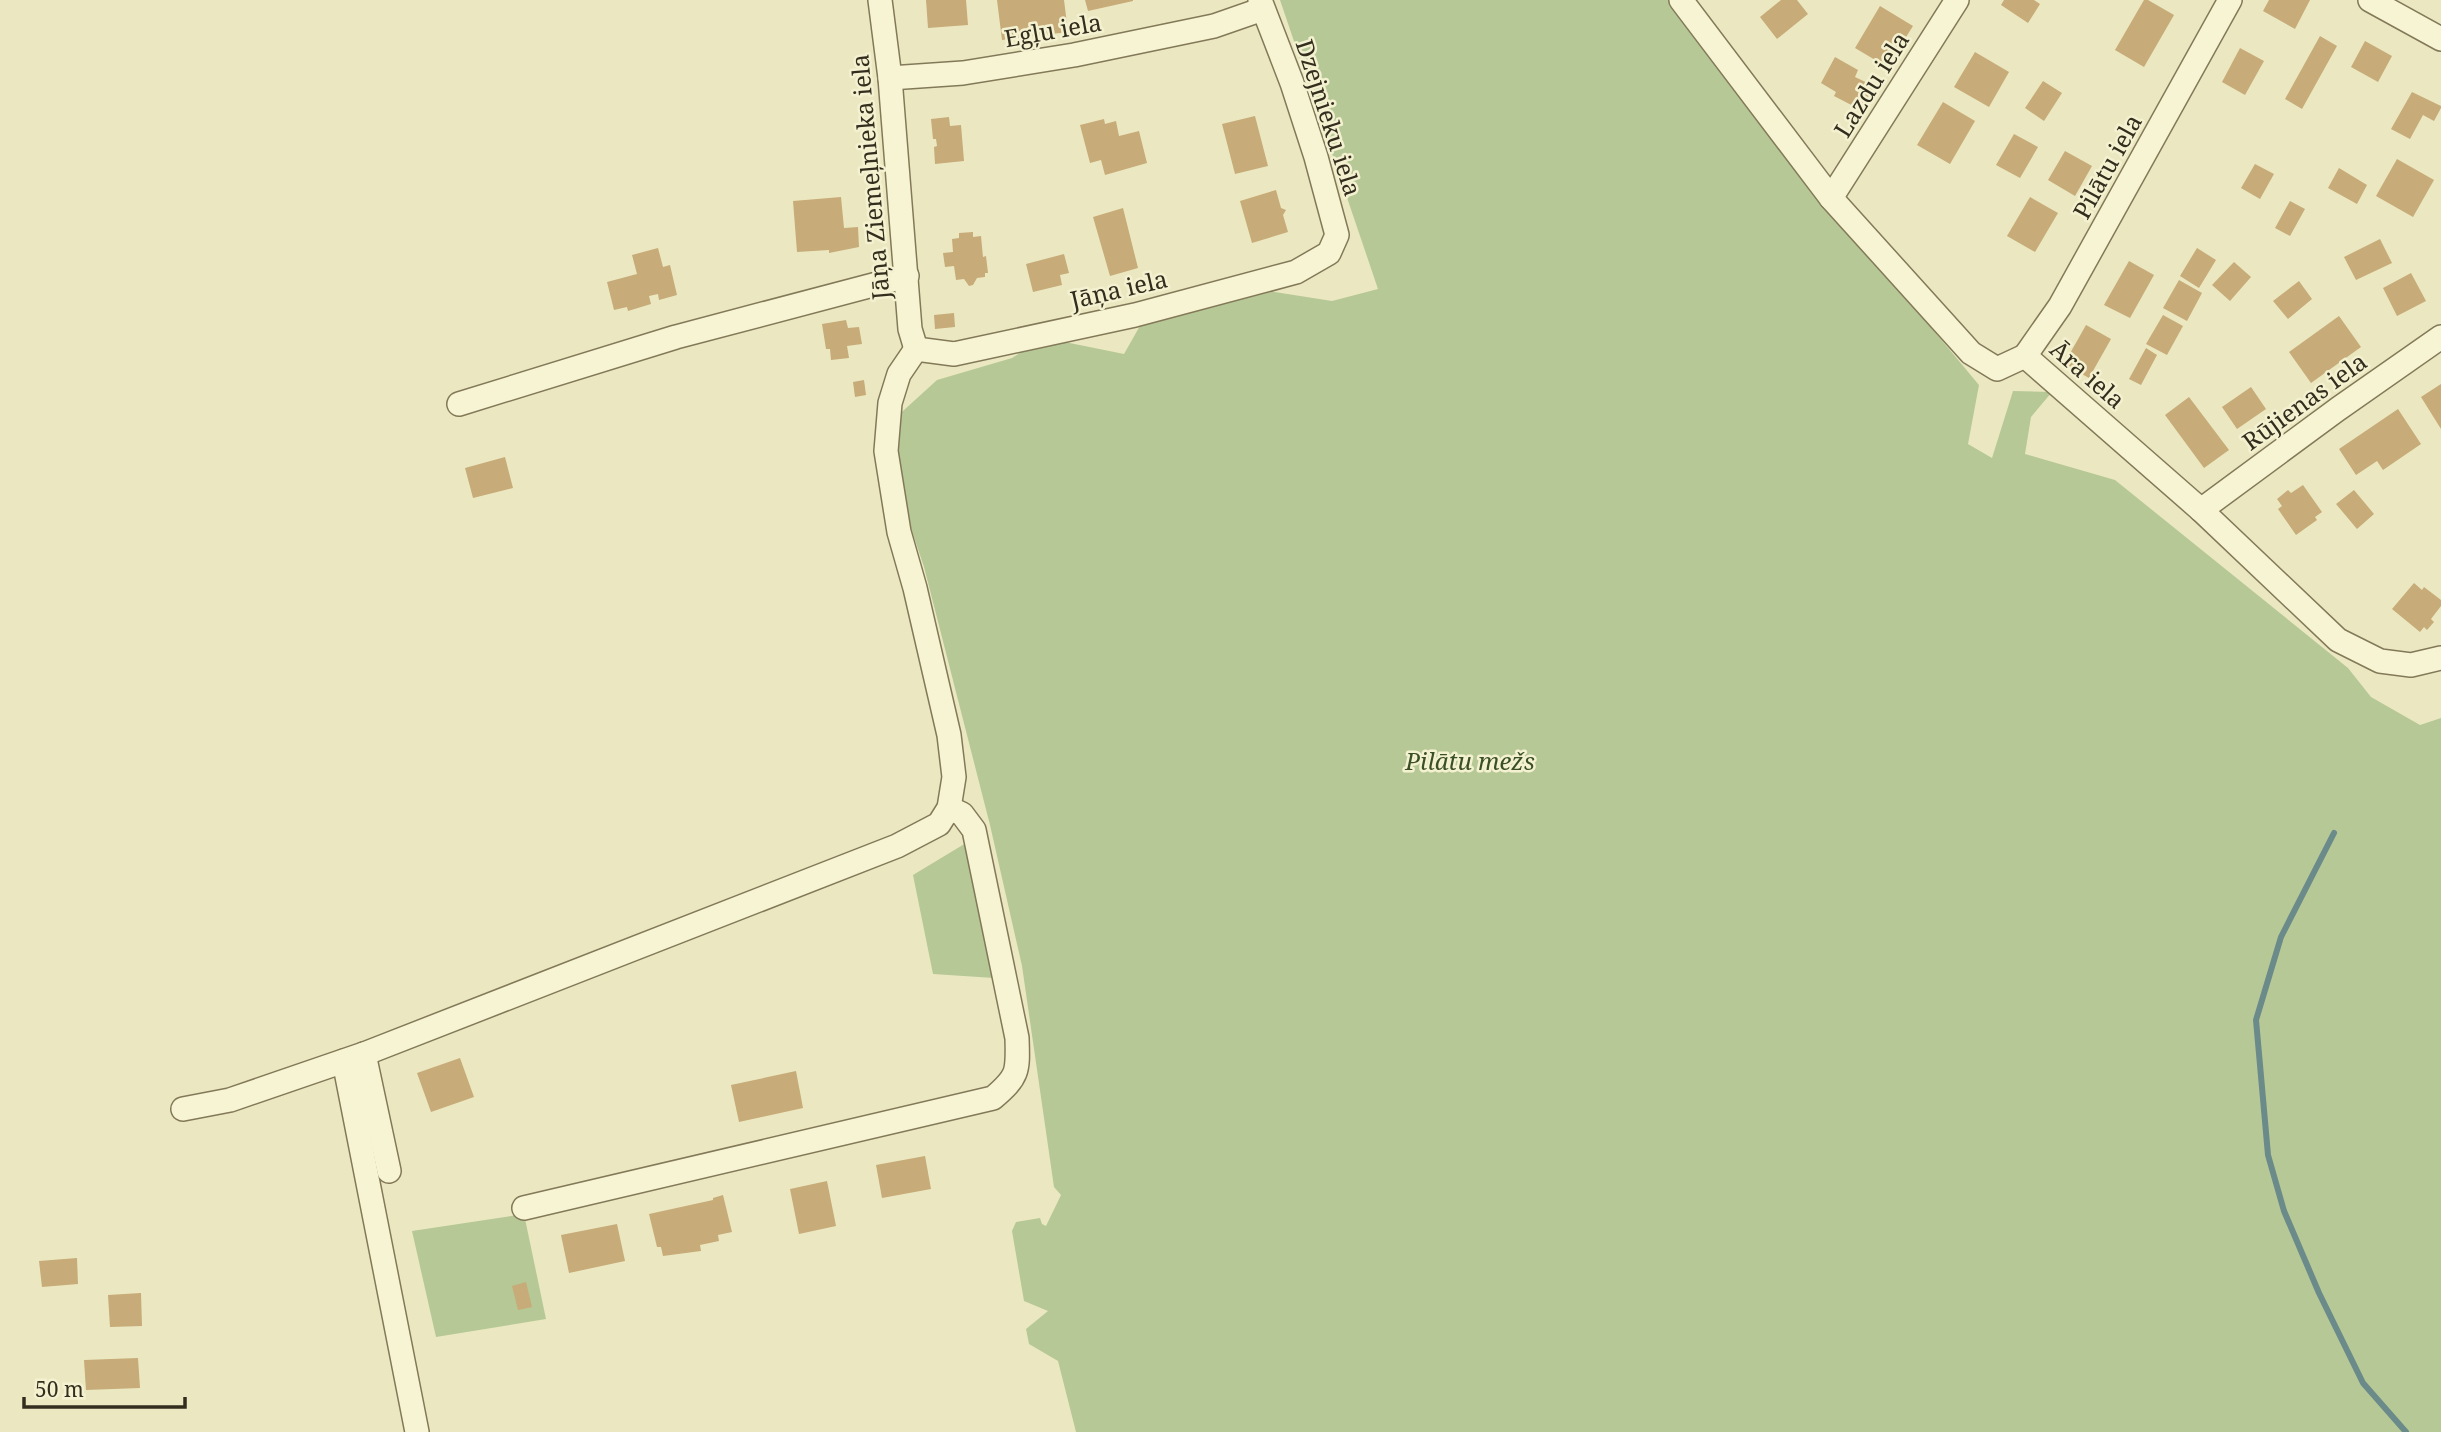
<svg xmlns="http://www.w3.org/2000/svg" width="2441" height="1432" viewBox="0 0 2441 1432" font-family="'Noto Serif',serif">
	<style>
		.green { fill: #b6c895 }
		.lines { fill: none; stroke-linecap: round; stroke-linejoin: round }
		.stream { stroke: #6b8a8a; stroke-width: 6 }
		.building { fill: #c7ab78 }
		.minor-casing { stroke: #837959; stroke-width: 26 }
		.minor { stroke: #f6f4d3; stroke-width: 23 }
		.labels { text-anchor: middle; stroke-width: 5; stroke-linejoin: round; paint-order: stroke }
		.street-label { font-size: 24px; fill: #332d1d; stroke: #f3f1d0 }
		.park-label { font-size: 24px; font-style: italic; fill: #3a4f25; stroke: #f3f1d0 }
	</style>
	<rect width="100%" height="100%" fill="#ebe8c1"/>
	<g class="green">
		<path d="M 1280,0 L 1672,0 L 1824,199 L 1979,385 L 1968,444 L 1992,458 L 2013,391 L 2052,392 L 2031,417 L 2025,454 L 2115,480 L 2348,668 L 2371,697 L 2420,725 L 2441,718 L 2441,1432 L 1076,1432 L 1058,1361 L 1029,1344 L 1026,1329 L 1048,1311 L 1024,1301 L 1012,1231 L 1016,1222 L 1040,1218 L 1042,1224 L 1046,1226 L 1061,1195 L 1054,1187 L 1022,966 L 990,825 L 924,567 L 901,498 L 893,420 L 937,380 L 1012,358 L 1045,338 L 1124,354 L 1145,317 L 1244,287 L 1332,301 L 1378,289 Z"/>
		<path d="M 966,843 L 994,978 L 933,974 L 913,875 Z"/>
		<path d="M 524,1214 L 546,1319 L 436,1337 L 412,1231 Z"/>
	</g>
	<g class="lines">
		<path class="stream" d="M 2334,833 L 2281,937 L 2256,1020 L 2268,1155 L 2284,1211 L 2319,1293 L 2363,1383 L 2406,1432"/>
	</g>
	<g class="building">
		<path d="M 926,0 L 966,0 L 968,25 L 928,28 Z"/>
		<path d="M 997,0 L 1064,0 L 1068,32 L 1002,40 Z"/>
		<path d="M 1085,0 L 1133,0 L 1133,1 L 1088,11 Z"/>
		<path d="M 1781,0 L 1797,0 L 1808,14 L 1777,39 L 1760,17 Z"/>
		<path d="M 2004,0 L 2034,0 L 2040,4 L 2028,23 L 2001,5 Z"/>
		<path d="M 2144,0 L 2148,0 L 2174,15 L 2144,67 L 2115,50 Z"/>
		<path d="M 2269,0 L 2310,0 L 2295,29 L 2263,11 Z"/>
		<path d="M 1880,6 L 1913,26 L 1887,67 L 1855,48 Z"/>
		<path d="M 2320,36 L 2337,46 L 2302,109 L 2285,99 Z"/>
		<path d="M 2365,41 L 2392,56 L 2378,82 L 2351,67 Z"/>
		<path d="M 2240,48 L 2264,61 L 2245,95 L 2222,82 Z"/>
		<path d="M 1975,52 L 2009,72 L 1989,107 L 1954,87 Z"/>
		<path d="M 1835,57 L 1858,70 L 1855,77 L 1874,86 L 1861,110 L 1834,96 L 1836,92 L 1821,83 Z"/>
		<path d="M 2043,81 L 2062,93 L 2044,121 L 2025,108 Z"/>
		<path d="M 2412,92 L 2441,106 L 2441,108 L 2434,121 L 2423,115 L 2410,139 L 2391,129 Z"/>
		<path d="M 1943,102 L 1975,121 L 1950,164 L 1917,145 Z"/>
		<path d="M 1255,116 L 1268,166 L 1235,174 L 1222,124 Z"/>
		<path d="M 949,117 L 950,126 L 961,125 L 964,161 L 935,164 L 934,147 L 937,146 L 936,139 L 933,139 L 931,119 Z"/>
		<path d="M 1104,119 L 1105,124 L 1116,121 L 1119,136 L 1139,131 L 1147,163 L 1105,175 L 1101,160 L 1090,163 L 1080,125 Z"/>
		<path d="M 2014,134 L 2038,147 L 2020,178 L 1996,165 Z"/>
		<path d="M 2065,151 L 2092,166 L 2075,196 L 2048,180 Z"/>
		<path d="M 2397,159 L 2434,180 L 2413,217 L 2376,196 Z"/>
		<path d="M 2255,164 L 2274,174 L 2260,199 L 2241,188 Z"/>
		<path d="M 2339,168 L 2367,185 L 2357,204 L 2328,188 Z"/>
		<path d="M 1276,190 L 1281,208 L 1286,210 L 1283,215 L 1288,232 L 1252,243 L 1240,201 Z"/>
		<path d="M 841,197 L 844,228 L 858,227 L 859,247 L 829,253 L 829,250 L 797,252 L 793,201 Z"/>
		<path d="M 2030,197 L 2058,213 L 2035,252 L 2007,236 Z"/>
		<path d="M 2290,201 L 2305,209 L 2290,236 L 2275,228 Z"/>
		<path d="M 1123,208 L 1138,268 L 1110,276 L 1093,217 Z"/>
		<path d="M 973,232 L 973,237 L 981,236 L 983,257 L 986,256 L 988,273 L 985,273 L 985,277 L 977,278 L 973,285 L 969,286 L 964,279 L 956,280 L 954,266 L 945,267 L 943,253 L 953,252 L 952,239 L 959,238 L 959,233 Z"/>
		<path d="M 2380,239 L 2392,263 L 2356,280 L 2344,257 Z"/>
		<path d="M 658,248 L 663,267 L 670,265 L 677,295 L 659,300 L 658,294 L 649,296 L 651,304 L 628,311 L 627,307 L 614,310 L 607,282 L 637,274 L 632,255 Z"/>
		<path d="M 2197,248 L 2216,260 L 2199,288 L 2180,276 Z"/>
		<path d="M 1064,254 L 1069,273 L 1060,275 L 1062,285 L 1033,292 L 1026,264 Z"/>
		<path d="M 2129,261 L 2154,275 L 2130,318 L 2104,305 Z"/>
		<path d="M 2234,262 L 2251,277 L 2230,301 L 2212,285 Z"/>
		<path d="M 2411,273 L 2426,301 L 2397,316 L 2383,288 Z"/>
		<path d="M 2179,280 L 2202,293 L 2187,321 L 2163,308 Z"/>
		<path d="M 2299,281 L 2312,299 L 2288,319 L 2273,301 Z"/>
		<path d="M 954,313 L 955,327 L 935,329 L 934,315 Z"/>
		<path d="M 2163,315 L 2183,326 L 2167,355 L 2146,344 Z"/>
		<path d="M 2339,316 L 2361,347 L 2311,383 L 2289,352 Z"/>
		<path d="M 846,320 L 848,328 L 859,327 L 862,344 L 847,346 L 849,358 L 831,360 L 830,349 L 826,349 L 822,324 Z"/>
		<path d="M 2086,325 L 2111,339 L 2089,378 L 2064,364 Z"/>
		<path d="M 2146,348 L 2157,355 L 2141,385 L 2129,379 Z"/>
		<path d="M 864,380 L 866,395 L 855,397 L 853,382 Z"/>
		<path d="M 2441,384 L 2441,429 L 2421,397 Z"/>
		<path d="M 2251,387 L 2266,409 L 2237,429 L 2222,407 Z"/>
		<path d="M 2189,397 L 2229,450 L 2204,468 L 2165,415 Z"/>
		<path d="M 2398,409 L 2421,444 L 2383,470 L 2377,461 L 2356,475 L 2339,449 Z"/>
		<path d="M 505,457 L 513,488 L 473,498 L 465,468 Z"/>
		<path d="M 2303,485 L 2322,512 L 2315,517 L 2317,520 L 2296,535 L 2278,509 L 2282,506 L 2277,499 L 2288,490 L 2291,493 Z"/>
		<path d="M 2354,490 L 2374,514 L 2357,529 L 2336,504 Z"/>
		<path d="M 2414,583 L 2422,590 L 2424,587 L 2441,600 L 2441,606 L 2431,619 L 2434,622 L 2427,630 L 2424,627 L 2420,632 L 2392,609 Z"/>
		<path d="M 460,1058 L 474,1097 L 431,1112 L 417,1073 Z"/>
		<path d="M 796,1071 L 803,1108 L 739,1122 L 731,1085 Z"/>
		<path d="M 925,1156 L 931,1189 L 882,1198 L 876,1165 Z"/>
		<path d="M 827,1181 L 836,1226 L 799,1234 L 790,1189 Z"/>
		<path d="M 723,1195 L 732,1232 L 718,1235 L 719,1241 L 700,1245 L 701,1251 L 663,1256 L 661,1247 L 657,1247 L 649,1214 L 713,1200 L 713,1198 Z"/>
		<path d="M 617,1224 L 625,1261 L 569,1273 L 561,1235 Z"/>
		<path d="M 77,1258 L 78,1284 L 42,1287 L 39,1261 Z"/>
		<path d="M 526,1282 L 532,1307 L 518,1310 L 512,1286 Z"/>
		<path d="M 141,1293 L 142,1326 L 110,1327 L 108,1295 Z"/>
		<path d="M 138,1358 L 140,1388 L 86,1390 L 84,1360 Z"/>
	</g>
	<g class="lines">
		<defs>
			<g id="minor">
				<path d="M 880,0 L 890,78 L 910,329 L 916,349"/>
				<path d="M 1681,0 L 1831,198 L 1971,353 L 1997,369 L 2025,356 L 2201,510 L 2338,640 L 2380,661 L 2411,665 L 2441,658"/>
				<path d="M 2370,0 L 2441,39"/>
				<path d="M 890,78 L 963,73 L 1074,55 L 1214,26 L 1263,9"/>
				<path d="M 1831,198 L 1957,0"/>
				<path d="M 916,349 L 954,354 L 1135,315 L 1296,272 L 1329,253 L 1337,235 L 1316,157 L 1292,83 L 1260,0"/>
				<path d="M 2025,356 L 2060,306 L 2230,0"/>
				<path d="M 459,404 L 676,337 L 907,276"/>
				<path d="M 2201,510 L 2338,409 L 2441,337"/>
				<path d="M 364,1054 L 389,1171"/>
				<path d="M 344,1061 L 417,1432"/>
				<path d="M 183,1109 L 230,1100 L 364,1054 L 897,846 L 939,824 L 949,808 L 954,777 L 949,735 L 915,588 L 899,532 L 886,451 L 890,403 L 899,374 L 916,349"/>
				<path d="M 524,1208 L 993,1098 C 1019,1076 1018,1071 1017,1038 L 974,830 L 962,814 L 949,808"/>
			</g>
		</defs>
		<use href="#minor" class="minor-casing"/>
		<use href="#minor" class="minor"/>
	</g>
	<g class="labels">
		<g class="street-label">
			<text transform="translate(1053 31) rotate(-10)" y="8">Egļu iela</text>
			<text transform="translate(1872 85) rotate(-58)" y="8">Lazdu iela</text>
			<text transform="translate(1328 118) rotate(72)" y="8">Dzejnieku iela</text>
			<text transform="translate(2108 167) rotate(-61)" y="8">Pilātu iela</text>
			<text transform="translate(871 177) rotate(-95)" y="8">Jāņa Ziemeļnieka iela</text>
			<text transform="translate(1119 290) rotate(-13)" y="8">Jāņa iela</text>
			<text transform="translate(2087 375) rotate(41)" y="8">Āra iela</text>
			<text transform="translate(2305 402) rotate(-36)" y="8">Rūjienas iela</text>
		</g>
		<g class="park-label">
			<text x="1470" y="770">Pilātu mežs</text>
		</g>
	</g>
	<path d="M24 1397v10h161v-10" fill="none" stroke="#332d1d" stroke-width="3.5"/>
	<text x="35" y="1397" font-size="21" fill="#332d1d" stroke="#f3f1d0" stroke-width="5" paint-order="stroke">50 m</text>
</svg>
